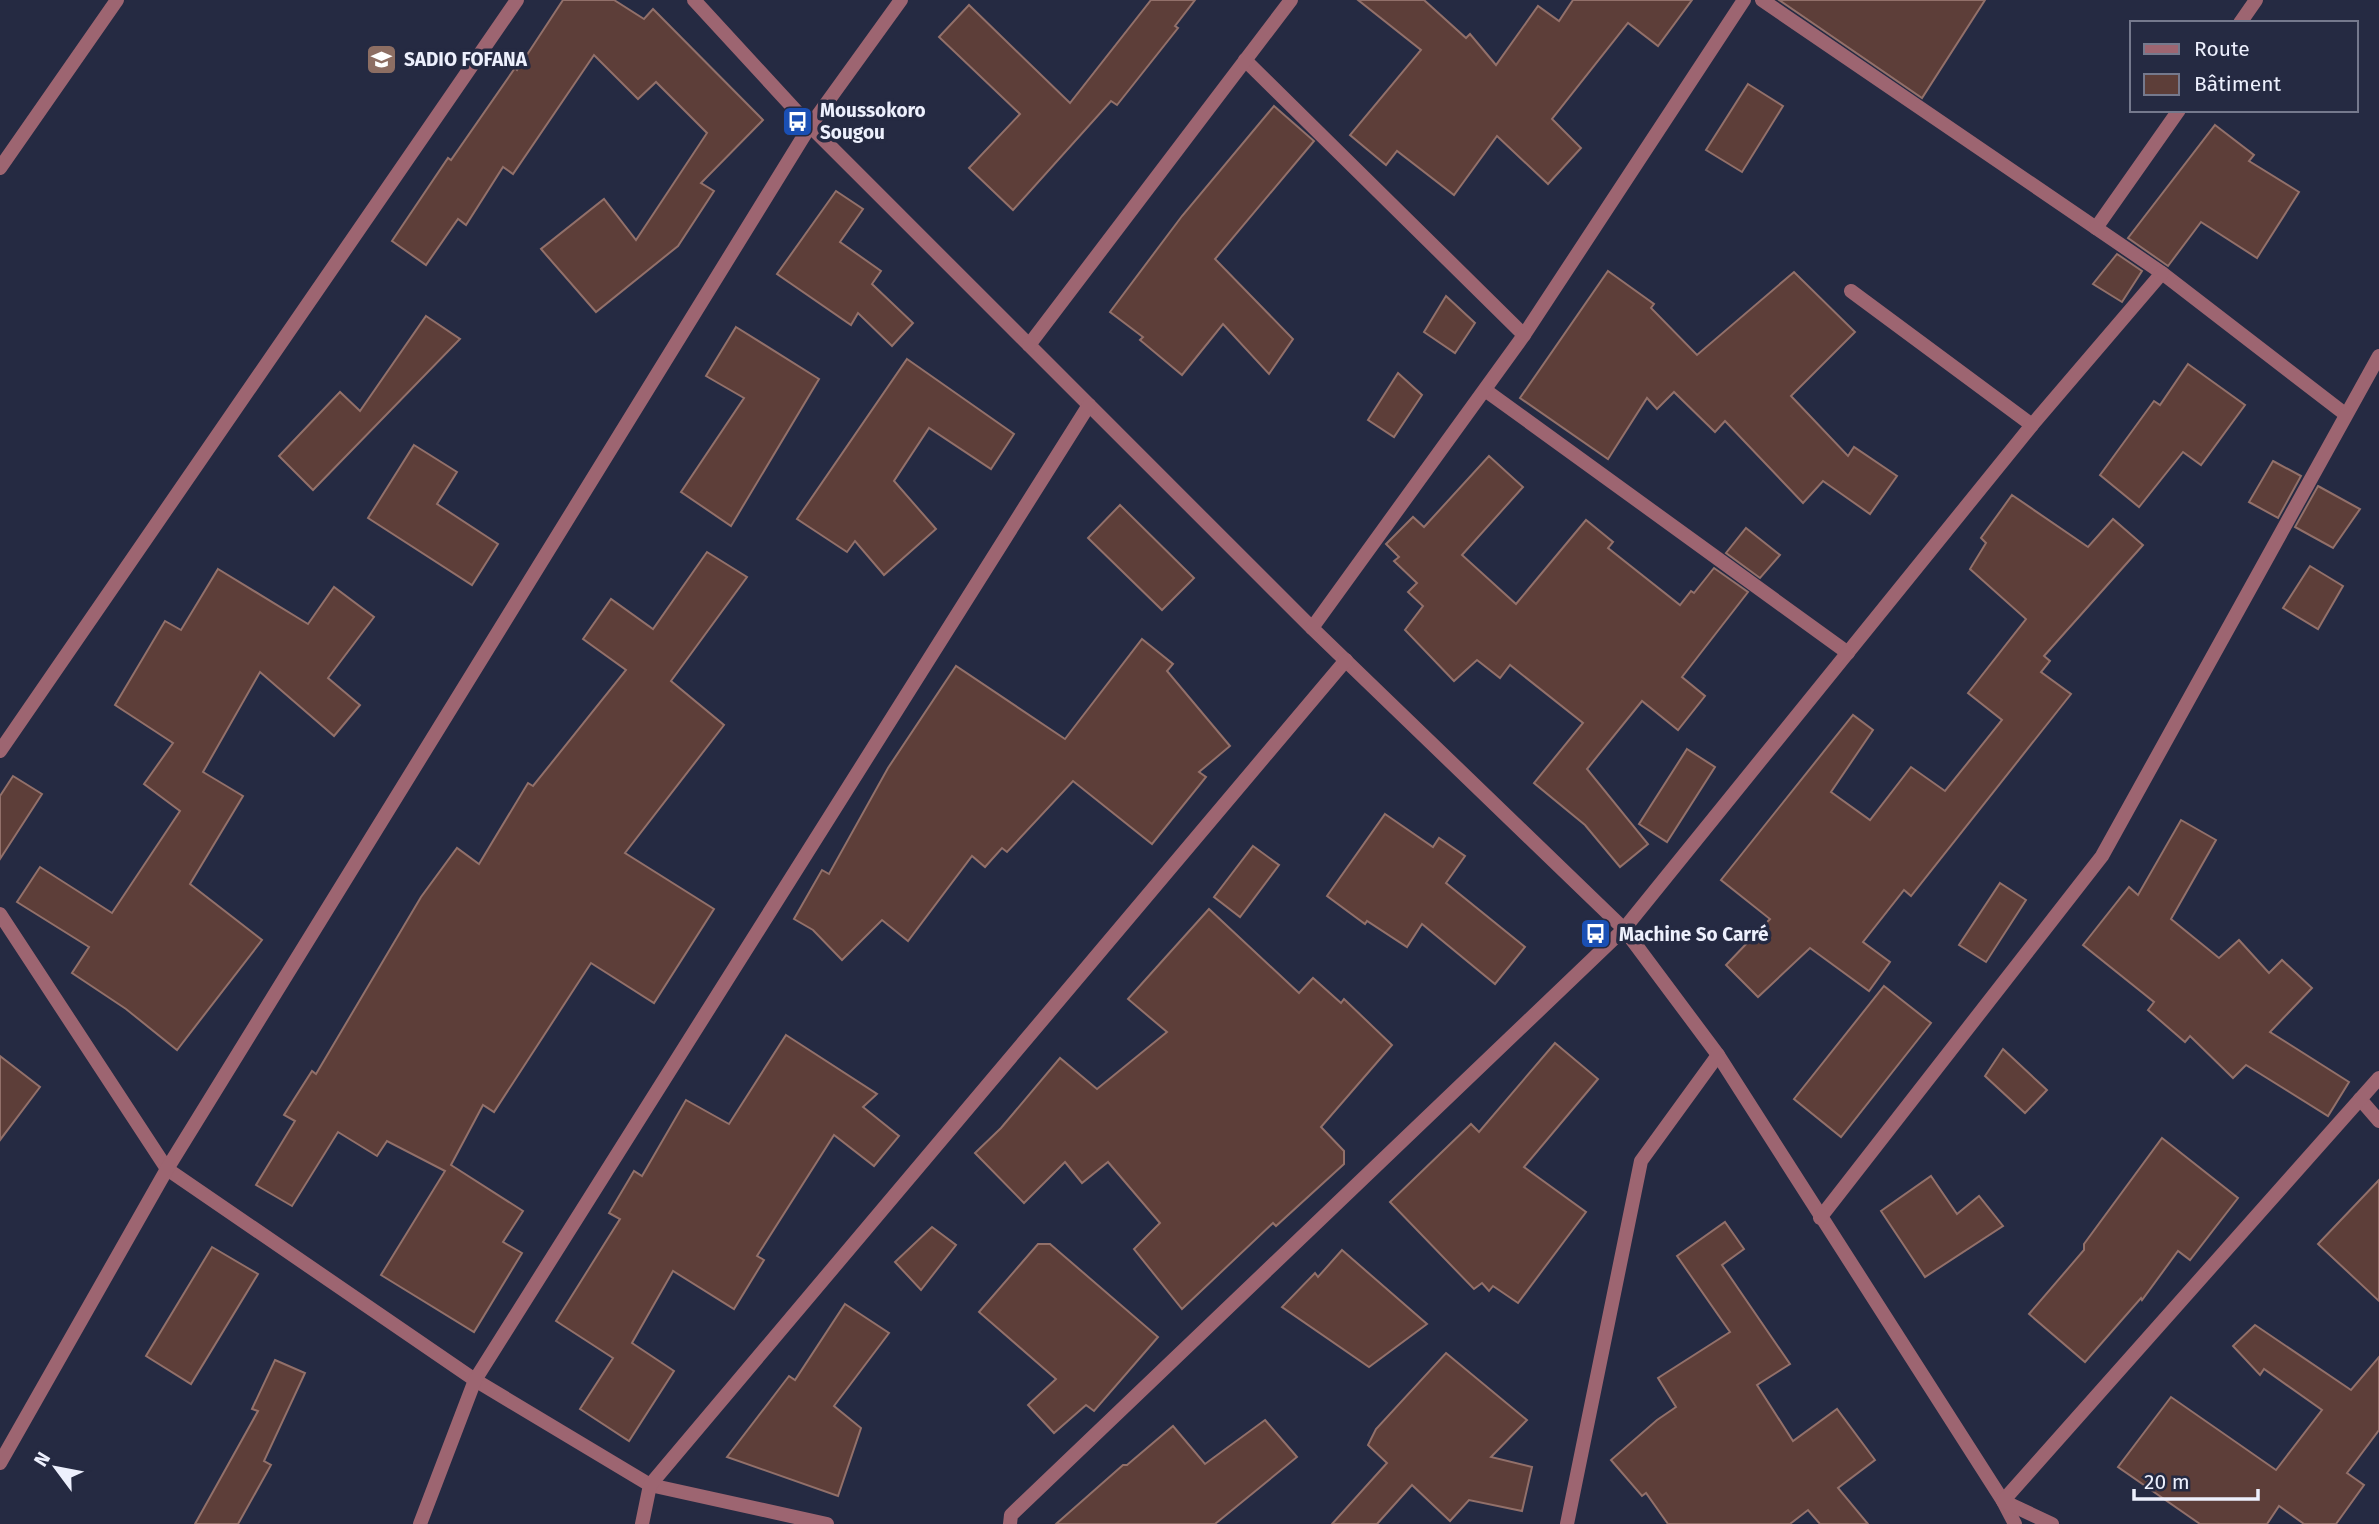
<svg xmlns="http://www.w3.org/2000/svg" width="2379" height="1524" viewBox="0 0 2379 1524" font-family="'Fira Sans',sans-serif">
	<style>
		.building { fill: #5d3e39; stroke: #92706a; stroke-width: 2 }
		.lines { fill: none; stroke-linecap: round; stroke-linejoin: round }
		.street { stroke: #9d6571; stroke-width: 14 }
		.labels { text-anchor: middle; stroke-width: 7; stroke-linejoin: round; paint-order: stroke }
		.poi-label { font-size: 19px; font-weight: bold; fill: #edf0fd; stroke: #252a42; text-anchor: start }
	</style>
	<rect width="100%" height="100%" fill="#252a42"/>
	<g class="building">
		<path d="M 563,0 L 614,0 L 644,19 L 653,9 L 763,120 L 701,183 L 714,191 L 678,246 L 596,312 L 541,249 L 604,199 L 636,240 L 707,133 L 656,82 L 638,99 L 594,55 L 513,174 L 503,167 L 466,225 L 458,219 L 426,265 L 392,241 L 448,158 L 451,160 L 515,68 L 517,70 Z"/>
		<path d="M 1151,0 L 1195,0 L 1175,26 L 1178,28 L 1117,105 L 1111,101 L 1013,210 L 969,168 L 1020,114 L 939,37 L 969,5 L 1070,103 Z"/>
		<path d="M 1358,0 L 1424,0 L 1466,38 L 1470,34 L 1496,65 L 1538,6 L 1559,21 L 1573,0 L 1692,0 L 1658,46 L 1628,23 L 1552,119 L 1581,148 L 1548,184 L 1497,136 L 1454,195 L 1397,151 L 1386,165 L 1350,135 L 1421,50 Z"/>
		<path d="M 1779,0 L 1985,0 L 1922,98 Z"/>
		<path d="M 1748,84 L 1783,106 L 1742,172 L 1706,150 Z"/>
		<path d="M 1274,106 L 1314,141 L 1215,259 L 1293,339 L 1269,374 L 1223,324 L 1182,375 L 1140,340 L 1143,337 L 1110,312 L 1182,216 Z"/>
		<path d="M 2215,125 L 2254,155 L 2249,161 L 2299,192 L 2257,258 L 2201,222 L 2168,266 L 2128,238 Z"/>
		<path d="M 836,191 L 863,209 L 840,242 L 881,271 L 872,284 L 913,323 L 892,346 L 858,313 L 851,325 L 777,274 Z"/>
		<path d="M 2117,254 L 2142,271 L 2122,302 L 2093,284 Z"/>
		<path d="M 1608,271 L 1654,304 L 1651,308 L 1697,355 L 1794,272 L 1855,332 L 1791,396 L 1848,456 L 1854,447 L 1897,476 L 1870,514 L 1823,481 L 1803,503 L 1725,421 L 1715,432 L 1674,392 L 1657,409 L 1647,398 L 1608,459 L 1520,398 Z"/>
		<path d="M 1446,296 L 1475,323 L 1455,353 L 1424,332 Z"/>
		<path d="M 426,316 L 460,339 L 313,490 L 279,456 L 340,392 L 360,411 Z"/>
		<path d="M 736,327 L 819,379 L 731,526 L 681,492 L 744,398 L 706,376 Z"/>
		<path d="M 907,359 L 1014,434 L 991,469 L 929,428 L 894,481 L 936,529 L 884,575 L 855,541 L 847,552 L 797,519 Z"/>
		<path d="M 2188,364 L 2245,405 L 2201,465 L 2183,452 L 2139,507 L 2100,475 L 2154,401 L 2160,405 Z"/>
		<path d="M 1398,373 L 1422,395 L 1394,437 L 1368,420 Z"/>
		<path d="M 414,445 L 457,472 L 437,504 L 498,544 L 472,585 L 368,518 Z"/>
		<path d="M 1489,456 L 1523,487 L 1462,555 L 1516,604 L 1586,520 L 1613,542 L 1608,548 L 1680,605 L 1691,591 L 1694,593 L 1714,568 L 1748,592 L 1682,677 L 1705,696 L 1678,730 L 1642,701 L 1587,769 L 1648,844 L 1620,867 L 1585,825 L 1534,783 L 1583,723 L 1510,665 L 1500,678 L 1477,660 L 1454,681 L 1405,630 L 1423,606 L 1408,592 L 1417,583 L 1394,561 L 1399,557 L 1386,544 L 1413,517 L 1424,527 Z"/>
		<path d="M 2273,461 L 2301,476 L 2278,518 L 2249,502 Z"/>
		<path d="M 2318,486 L 2360,509 L 2333,548 L 2295,527 Z"/>
		<path d="M 2012,495 L 2088,547 L 2113,519 L 2143,545 L 2044,656 L 2050,661 L 2041,672 L 2071,694 L 1911,896 L 1904,890 L 1863,942 L 1890,962 L 1869,991 L 1810,948 L 1758,997 L 1726,965 L 1770,919 L 1721,880 L 1853,715 L 1873,730 L 1831,792 L 1870,820 L 1911,767 L 1945,791 L 2002,720 L 1968,693 L 2026,619 L 1970,569 L 1986,543 L 1981,538 Z"/>
		<path d="M 1120,505 L 1194,578 L 1162,610 L 1088,538 Z"/>
		<path d="M 1746,528 L 1780,555 L 1760,578 L 1726,553 Z"/>
		<path d="M 707,552 L 747,577 L 671,681 L 724,725 L 625,853 L 714,909 L 654,1003 L 591,963 L 494,1112 L 483,1105 L 451,1165 L 523,1211 L 503,1242 L 522,1253 L 474,1332 L 381,1275 L 445,1171 L 387,1141 L 377,1156 L 338,1132 L 292,1206 L 256,1185 L 295,1121 L 284,1115 L 312,1071 L 316,1074 L 421,897 L 457,848 L 479,864 L 528,783 L 533,786 L 626,670 L 583,639 L 611,599 L 653,629 Z"/>
		<path d="M 2310,566 L 2343,586 L 2318,629 L 2283,608 Z"/>
		<path d="M 218,569 L 308,624 L 334,587 L 374,617 L 328,678 L 360,705 L 334,736 L 260,672 L 203,772 L 243,796 L 190,884 L 262,940 L 177,1050 L 126,1009 L 72,973 L 89,947 L 17,902 L 40,867 L 112,913 L 180,811 L 144,784 L 173,743 L 115,705 L 165,621 L 181,630 Z"/>
		<path d="M 1142,639 L 1173,664 L 1167,671 L 1230,746 L 1199,772 L 1206,777 L 1152,844 L 1073,781 L 1007,852 L 1002,848 L 985,867 L 972,856 L 908,941 L 882,920 L 842,960 L 813,930 L 794,919 L 822,870 L 829,874 L 888,768 L 956,666 L 1065,739 Z"/>
		<path d="M 1687,749 L 1715,767 L 1667,842 L 1639,824 Z"/>
		<path d="M 13,776 L 42,794 L 0,859 L 0,796 Z"/>
		<path d="M 1385,814 L 1433,847 L 1439,838 L 1465,856 L 1446,883 L 1525,947 L 1495,984 L 1422,924 L 1407,947 L 1367,921 L 1365,924 L 1327,896 Z"/>
		<path d="M 2181,820 L 2216,840 L 2171,919 L 2219,958 L 2239,940 L 2269,973 L 2282,960 L 2312,988 L 2270,1032 L 2349,1082 L 2328,1116 L 2246,1065 L 2233,1078 L 2190,1036 L 2185,1042 L 2148,1010 L 2154,1002 L 2083,945 L 2129,887 L 2138,895 Z"/>
		<path d="M 1253,846 L 1279,865 L 1240,917 L 1214,897 Z"/>
		<path d="M 2000,883 L 2026,900 L 1986,962 L 1959,945 Z"/>
		<path d="M 1209,909 L 1299,993 L 1313,978 L 1341,1003 L 1344,999 L 1392,1045 L 1321,1127 L 1344,1151 L 1344,1164 L 1276,1226 L 1273,1223 L 1182,1309 L 1134,1249 L 1160,1223 L 1108,1162 L 1082,1183 L 1065,1162 L 1024,1203 L 975,1153 L 1001,1128 L 1060,1058 L 1097,1089 L 1167,1032 L 1128,999 Z"/>
		<path d="M 1884,986 L 1931,1023 L 1841,1137 L 1794,1099 Z"/>
		<path d="M 786,1035 L 877,1094 L 863,1107 L 899,1136 L 874,1166 L 834,1135 L 757,1256 L 764,1260 L 734,1309 L 673,1271 L 632,1343 L 674,1371 L 629,1441 L 580,1409 L 613,1358 L 556,1321 L 620,1219 L 609,1213 L 634,1171 L 642,1176 L 686,1100 L 729,1124 Z"/>
		<path d="M 1555,1043 L 1598,1079 L 1524,1167 L 1586,1212 L 1518,1303 L 1493,1286 L 1489,1291 L 1482,1283 L 1474,1289 L 1390,1202 L 1471,1124 L 1479,1132 Z"/>
		<path d="M 2003,1049 L 2047,1090 L 2025,1113 L 1985,1076 Z"/>
		<path d="M 0,1056 L 40,1087 L 0,1140 Z"/>
		<path d="M 2162,1138 L 2238,1198 L 2190,1260 L 2178,1251 L 2142,1300 L 2141,1298 L 2085,1362 L 2029,1314 L 2084,1250 L 2084,1244 Z"/>
		<path d="M 1931,1176 L 1957,1214 L 1979,1196 L 2003,1226 L 1925,1277 L 1881,1211 Z"/>
		<path d="M 2379,1180 L 2379,1301 L 2318,1244 Z"/>
		<path d="M 1725,1222 L 1744,1249 L 1722,1265 L 1790,1364 L 1757,1385 L 1793,1441 L 1837,1409 L 1875,1460 L 1838,1488 L 1868,1524 L 1820,1524 L 1808,1510 L 1790,1524 L 1668,1524 L 1646,1493 L 1642,1496 L 1611,1460 L 1657,1420 L 1676,1407 L 1658,1378 L 1730,1332 L 1677,1256 Z"/>
		<path d="M 932,1227 L 956,1245 L 921,1290 L 895,1262 Z"/>
		<path d="M 1038,1244 L 1050,1244 L 1158,1337 L 1094,1411 L 1086,1405 L 1054,1433 L 1028,1405 L 1056,1379 L 979,1312 Z"/>
		<path d="M 212,1247 L 258,1274 L 191,1384 L 146,1356 Z"/>
		<path d="M 1342,1250 L 1427,1324 L 1369,1367 L 1282,1307 L 1315,1273 L 1318,1277 Z"/>
		<path d="M 845,1304 L 889,1333 L 834,1406 L 861,1428 L 838,1496 L 727,1457 L 789,1376 L 795,1380 Z"/>
		<path d="M 2255,1325 L 2351,1390 L 2379,1357 L 2379,1430 L 2347,1473 L 2364,1485 L 2336,1524 L 2304,1524 L 2279,1506 L 2267,1524 L 2200,1524 L 2118,1467 L 2171,1397 L 2276,1470 L 2322,1410 L 2264,1369 L 2260,1375 L 2233,1346 Z"/>
		<path d="M 1446,1353 L 1527,1420 L 1491,1457 L 1532,1467 L 1522,1511 L 1469,1500 L 1450,1521 L 1412,1485 L 1377,1524 L 1332,1524 L 1387,1463 L 1368,1445 L 1376,1429 Z"/>
		<path d="M 275,1360 L 305,1373 L 264,1461 L 271,1465 L 238,1524 L 195,1524 L 258,1411 L 252,1409 Z"/>
		<path d="M 1265,1420 L 1297,1457 L 1215,1524 L 1056,1524 L 1123,1465 L 1127,1465 L 1173,1426 L 1205,1464 Z"/>
	</g>
	<g class="lines">
		<g class="street">
			<path d="M 694,0 L 810,126 L 1312,628 L 1624,929 L 1718,1055 L 2003,1501 L 2015,1524"/>
			<path d="M 1762,0 L 2162,273 L 2345,414"/>
			<path d="M 2240,23 L 2256,0"/>
			<path d="M 1245,60 L 1524,335"/>
			<path d="M 0,168 L 117,0"/>
			<path d="M 2096,228 L 2179,110"/>
			<path d="M 1851,291 L 2032,425"/>
			<path d="M 1029,345 L 1291,0"/>
			<path d="M 1485,390 L 1848,653"/>
			<path d="M 1312,628 L 1524,335 L 1744,0"/>
			<path d="M 0,751 L 517,0"/>
			<path d="M 0,914 L 167,1169 L 475,1380 L 650,1485 L 827,1524"/>
			<path d="M 2360,1099 L 2379,1121"/>
			<path d="M 1820,1218 L 2102,856 L 2379,356"/>
			<path d="M 0,1463 L 167,1169 L 810,126 L 901,0"/>
			<path d="M 420,1524 L 475,1380 L 1089,405"/>
			<path d="M 642,1524 L 650,1485 L 1346,660"/>
			<path d="M 1010,1524 L 1011,1515 L 1624,929 L 2032,425 L 2162,273"/>
			<path d="M 1567,1524 L 1641,1161 L 1718,1055"/>
			<path d="M 2052,1524 L 2003,1501 L 2379,1078"/>
		</g>
	</g>
	<defs>
		<symbol id="school-square" viewBox="-11 -11 22 22"><rect x="-9" y="-9" width="18" height="18" rx="4" fill="#8d6e63" stroke="#252a42"/><path d="M0-5L7-2L0 1L-7-2ZM-4 1L0 2.5L4 1V4Q0 6-4 4Z" fill="#fff"/></symbol>
		<symbol id="bus-square" viewBox="-11 -11 22 22"><rect x="-9" y="-9" width="18" height="18" rx="4" fill="#1a4fb4" stroke="#252a42"/><path d="M-5-6H5V4H4V6H2V4H-2V6H-4V4H-5ZM-3.5-4V0h7V-4ZM-3.5 1.2v1.5H-2V1.2ZM2 1.2v1.5H3.5V1.2Z" fill="#fff"/></symbol>
	</defs>
	<g fill-rule="evenodd">
		<use href="#school-square" x="364" y="42" width="35" height="35"/>
		<use href="#bus-square" x="780" y="104" width="35" height="35"/>
		<use href="#bus-square" x="1578" y="916" width="35" height="35"/>
	</g>
	<g class="labels">
		<g class="poi-label">
			<text x="404" y="66">SADIO FOFANA</text>
			<text x="820" y="117">Moussokoro<tspan x="820" dy="22">Sougou</tspan></text>
			<text x="1619" y="941">Machine So Carré</text>
		</g>
	</g>
	<rect x="2130" y="21" width="228" height="91" fill="#252a42" stroke="#75798d" stroke-width="2"/>
	<rect x="2144" y="44" width="35" height="10" fill="#9d6571" stroke="#75798d" stroke-width="2"/>
	<text x="2194" y="56" font-size="21" fill="#edf0fd">Route</text>
	<rect x="2144" y="74" width="35" height="21" fill="#5d3e39" stroke="#75798d" stroke-width="2"/>
	<text x="2194" y="91" font-size="21" fill="#edf0fd">Bâtiment</text>
	<g transform="translate(56 1468) rotate(302)" stroke="#252a42" stroke-width="5" paint-order="stroke">
	<path d="M0-5L12 26L0 18L-12 26Z" fill="#edf0fd"/>
	<text y="-10" font-size="19" font-weight="bold" text-anchor="middle" fill="#edf0fd">N</text>
	</g>
	<path d="M2134 1489v10h124v-10" fill="none" stroke="#edf0fd" stroke-width="3.5"/>
	<text x="2144" y="1489" font-size="21" fill="#edf0fd" stroke="#252a42" stroke-width="5" paint-order="stroke">20 m</text>
</svg>
